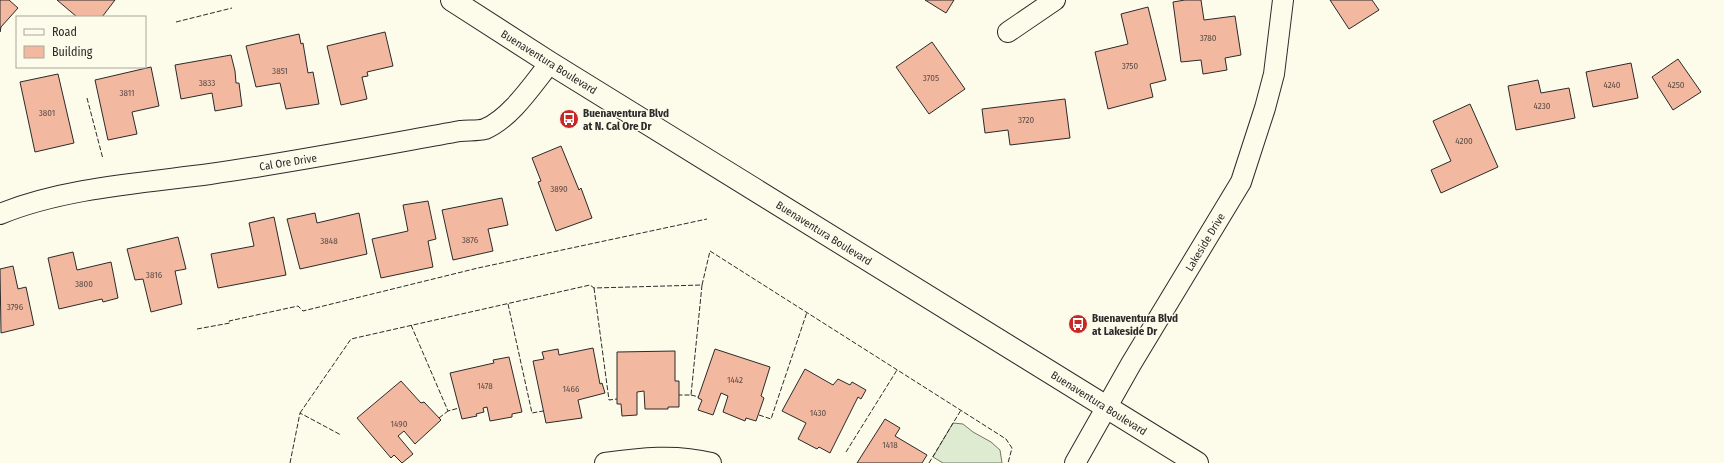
<svg xmlns="http://www.w3.org/2000/svg" width="1724" height="463" viewBox="0 0 1724 463" font-family="'Fira Sans Condensed',sans-serif">
	<style>
		.green { fill: #deebd1; stroke: #74746e }
		.building { fill: #f2b8a0; stroke: #2b2b2b }
		.lines { fill: none; stroke-linecap: round; stroke-linejoin: round }
		.street-casing { stroke: #2b2b2b; stroke-width: 22 }
		.secondary-casing { stroke: #2b2b2b; stroke-width: 24 }
		.street { stroke: #fdfbea; stroke-width: 20 }
		.secondary { stroke: #fdfbea; stroke-width: 22 }
		.fence { stroke: #2b2b2b; stroke-width: 1; stroke-dasharray: 5 2; stroke-linecap: butt }
		.labels { text-anchor: middle; stroke-width: 3; stroke-linejoin: round; paint-order: stroke }
		.number-label { font-size: 9px; fill: #5d4e48 }
		.street-label { font-size: 11px; fill: #2b2b2b; stroke: #fdfbea }
		.poi-label { font-size: 11px; font-weight: bold; fill: #2b2b2b; stroke: #fdfbea; text-anchor: start }
	</style>
	<rect width="100%" height="100%" fill="#fdfbea"/>
	<path class="green" d="M 953,423 L 963,424 L 973,432 L 991,442 L 1000,450 L 1002,463 L 943,463 L 933,457 Z"/>
	<g class="building">
		<path d="M 0,0 L 9,0 L 18,8 L 1,27 L 0,32 Z"/>
		<path d="M 57,0 L 115,0 L 102,17 L 77,17 Z"/>
		<path d="M 925,0 L 954,0 L 946,13 Z"/>
		<path d="M 1185,0 L 1201,0 L 1204,20 L 1235,16 L 1241,55 L 1225,58 L 1227,70 L 1203,74 L 1201,60 L 1181,62 L 1173,2 Z"/>
		<path d="M 1330,0 L 1372,0 L 1379,10 L 1349,29 Z"/>
		<path d="M 1148,7 L 1166,80 L 1150,84 L 1153,97 L 1108,109 L 1095,52 L 1128,44 L 1121,14 Z"/>
		<path d="M 385,32 L 393,66 L 367,72 L 368,76 L 362,77 L 367,99 L 341,105 L 327,46 Z"/>
		<path d="M 299,34 L 301,44 L 303,43 L 308,73 L 313,72 L 319,104 L 286,109 L 280,83 L 256,87 L 246,46 Z"/>
		<path d="M 932,42 L 965,89 L 929,114 L 896,67 Z"/>
		<path d="M 231,55 L 235,71 L 236,83 L 239,83 L 242,106 L 215,111 L 212,93 L 181,99 L 175,65 Z"/>
		<path d="M 1678,59 L 1701,92 L 1673,110 L 1652,77 Z"/>
		<path d="M 1631,63 L 1638,98 L 1593,107 L 1586,72 Z"/>
		<path d="M 151,67 L 159,106 L 132,112 L 137,134 L 108,140 L 95,80 Z"/>
		<path d="M 58,74 L 74,143 L 35,152 L 20,82 Z"/>
		<path d="M 1538,80 L 1541,93 L 1569,88 L 1575,118 L 1516,130 L 1508,86 Z"/>
		<path d="M 1065,99 L 1070,138 L 1010,145 L 1008,130 L 985,133 L 982,109 Z"/>
		<path d="M 1470,104 L 1498,167 L 1441,193 L 1431,170 L 1451,161 L 1433,121 Z"/>
		<path d="M 561,146 L 579,190 L 581,188 L 592,218 L 556,231 L 538,182 L 541,181 L 532,158 Z"/>
		<path d="M 502,198 L 508,225 L 488,229 L 493,251 L 453,260 L 442,210 Z"/>
		<path d="M 428,201 L 436,239 L 428,241 L 433,267 L 381,278 L 372,239 L 408,231 L 403,205 Z"/>
		<path d="M 315,213 L 317,223 L 359,213 L 367,254 L 300,269 L 287,219 Z"/>
		<path d="M 274,217 L 286,275 L 218,288 L 211,254 L 254,246 L 249,223 Z"/>
		<path d="M 178,237 L 186,269 L 175,271 L 182,304 L 151,312 L 143,279 L 135,280 L 127,249 Z"/>
		<path d="M 73,252 L 77,270 L 111,262 L 118,298 L 103,302 L 102,299 L 59,309 L 48,258 Z"/>
		<path d="M 13,266 L 18,289 L 26,287 L 34,325 L 1,333 L 0,269 Z"/>
		<path d="M 593,348 L 600,384 L 602,383 L 605,393 L 578,400 L 582,418 L 546,423 L 533,361 L 544,359 L 542,352 L 558,349 L 559,355 Z"/>
		<path d="M 715,349 L 770,367 L 761,396 L 764,398 L 756,421 L 746,418 L 745,421 L 723,412 L 728,396 L 721,393 L 713,415 L 698,410 L 702,400 L 698,398 Z"/>
		<path d="M 675,351 L 675,381 L 679,381 L 679,407 L 668,407 L 668,409 L 645,409 L 644,391 L 637,392 L 637,415 L 622,416 L 621,404 L 617,404 L 617,352 Z"/>
		<path d="M 509,357 L 522,412 L 512,414 L 512,417 L 490,421 L 487,407 L 483,408 L 484,412 L 476,414 L 477,416 L 462,419 L 450,373 L 494,363 L 493,360 Z"/>
		<path d="M 805,369 L 833,385 L 838,379 L 850,385 L 852,382 L 866,390 L 861,399 L 858,397 L 830,453 L 819,447 L 817,449 L 798,439 L 806,423 L 782,411 Z"/>
		<path d="M 401,381 L 421,403 L 424,402 L 441,420 L 415,444 L 404,431 L 398,436 L 413,454 L 402,463 L 394,455 L 391,458 L 357,418 Z"/>
		<path d="M 885,419 L 900,428 L 895,436 L 927,455 L 922,463 L 857,463 Z"/>
	</g>
	<g class="lines">
		<defs>
			<g id="street">
				<path d="M 1008,32 L 1055,0"/>
				<path d="M 0,214 C 63,188 142,183 210,174 C 294,162 377,146 460,131 C 468,130 478,131 485,129 C 511,118 533,84 550,63"/>
				<path d="M 605,463 C 640,458 676,454 711,463"/>
				<path d="M 1075,463 L 1131,364 L 1241,182 L 1265,108 L 1274,74 L 1283,0"/>
			</g>
			<path id="secondary" d="M 452,0 L 550,63 L 1197,463"/>
		</defs>
		<use href="#street" class="street-casing"/>
		<use href="#secondary" class="secondary-casing"/>
		<use href="#street" class="street"/>
		<use href="#secondary" class="secondary"/>
		<g class="fence">
			<path d="M 176,22 L 232,8"/>
			<path d="M 87,98 L 103,159"/>
			<path d="M 702,285 L 710,251 L 1006,439 L 1012,448 L 1008,463"/>
			<path d="M 594,288 L 609,400 L 617,399"/>
			<path d="M 508,304 L 532,413 L 543,411"/>
			<path d="M 411,325 L 448,411 L 459,408"/>
			<path d="M 197,329 L 230,323 L 229,321 L 298,306 L 303,311 L 478,268 L 707,219"/>
			<path d="M 691,395 L 699,397"/>
			<path d="M 300,413 L 351,339 L 590,285 L 594,288 L 702,285 L 691,395 L 679,395"/>
			<path d="M 759,415 L 771,419 L 807,312"/>
			<path d="M 439,418 L 448,411"/>
			<path d="M 846,452 L 897,370"/>
			<path d="M 290,463 L 300,413 L 341,435"/>
			<path d="M 929,463 L 961,410"/>
		</g>
	</g>
	<defs>
		<symbol id="bus-disc" viewBox="-11 -11 22 22"><circle r="9.5" fill="#c62828" stroke="#fdfbea"/><path d="M-5-6H5V4H4V6H2V4H-2V6H-4V4H-5ZM-3.5-4V0h7V-4ZM-3.5 1.2v1.5H-2V1.2ZM2 1.2v1.5H3.5V1.2Z" fill="#fff"/></symbol>
	</defs>
	<g fill-rule="evenodd">
		<use href="#bus-disc" x="558" y="108" width="22" height="22"/>
		<use href="#bus-disc" x="1067" y="313" width="22" height="22"/>
	</g>
	<g class="labels">
		<g class="number-label">
			<text x="1208" y="41">3780</text>
			<text x="1130" y="69">3750</text>
			<text x="280" y="74">3851</text>
			<text x="931" y="81">3705</text>
			<text x="207" y="86">3833</text>
			<text x="1612" y="88">4240</text>
			<text x="1676" y="88">4250</text>
			<text x="127" y="96">3811</text>
			<text x="1542" y="109">4230</text>
			<text x="47" y="116">3801</text>
			<text x="1026" y="123">3720</text>
			<text x="1464" y="144">4200</text>
			<text x="559" y="192">3890</text>
			<text x="470" y="243">3876</text>
			<text x="329" y="244">3848</text>
			<text x="154" y="278">3816</text>
			<text x="84" y="287">3800</text>
			<text x="15" y="310">3796</text>
			<text x="735" y="383">1442</text>
			<text x="485" y="389">1478</text>
			<text x="571" y="392">1466</text>
			<text x="818" y="416">1430</text>
			<text x="399" y="427">1490</text>
			<text x="890" y="448">1418</text>
		</g>
		<g class="street-label">
			<text transform="translate(549 62) rotate(32)" y="4">Buenaventura Boulevard</text>
			<text transform="translate(288 162) rotate(-9)" y="4">Cal Ore Drive</text>
			<text transform="translate(824 233) rotate(32)" y="4">Buenaventura Boulevard</text>
			<text transform="translate(1205 242) rotate(-59)" y="4">Lakeside Drive</text>
			<text transform="translate(1099 403) rotate(32)" y="4">Buenaventura Boulevard</text>
		</g>
		<g class="poi-label">
			<text x="583" y="117">Buenaventura Blvd<tspan x="583" dy="13">at N. Cal Ore Dr</tspan></text>
			<text x="1092" y="322">Buenaventura Blvd<tspan x="1092" dy="13">at Lakeside Dr</tspan></text>
		</g>
	</g>
	<rect x="16" y="16" width="130" height="52" fill="#fdfbea" stroke="#a9a89e"/>
	<rect x="24" y="29" width="20" height="6" fill="#fdfbea" stroke="#a9a89e"/>
	<text x="52" y="36" font-size="12" fill="#2b2b2b">Road</text>
	<rect x="24" y="46" width="20" height="12" fill="#f2b8a0" stroke="#a9a89e"/>
	<text x="52" y="56" font-size="12" fill="#2b2b2b">Building</text>
</svg>
